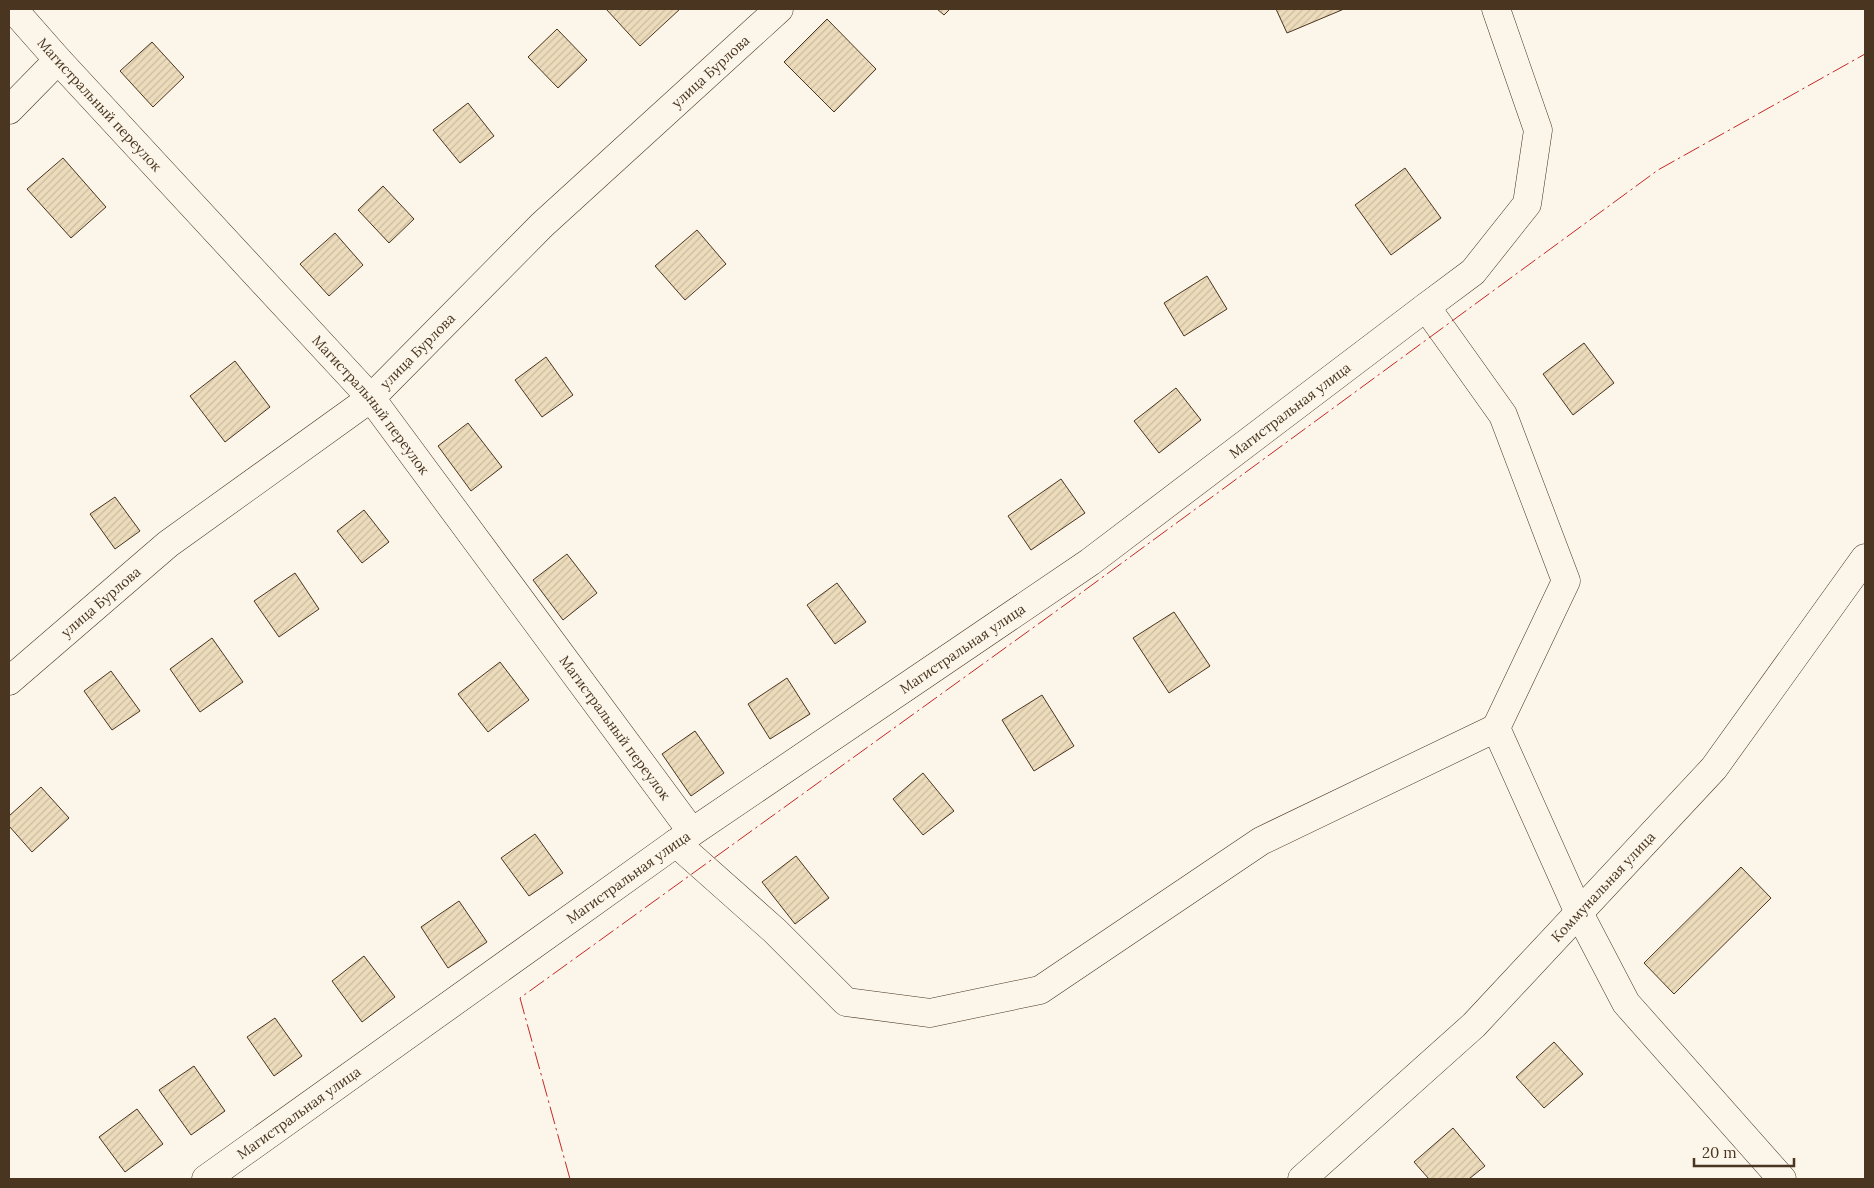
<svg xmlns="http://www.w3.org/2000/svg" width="1874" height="1188" viewBox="0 0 1874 1188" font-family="Lora,serif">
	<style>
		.building { fill: url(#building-hatch); stroke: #4a3520 }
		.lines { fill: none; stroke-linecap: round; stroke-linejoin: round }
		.minor-casing { stroke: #4a3520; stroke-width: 29 }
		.minor { stroke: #fbf6e9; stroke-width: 28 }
		.power { stroke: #c62828; stroke-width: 1; stroke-dasharray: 18 4 2.5 4; stroke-linecap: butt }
		.labels { text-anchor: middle; stroke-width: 4; stroke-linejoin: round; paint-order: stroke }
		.street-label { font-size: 14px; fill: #4a3520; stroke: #fbf6e9 }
	</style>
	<defs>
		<pattern id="building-hatch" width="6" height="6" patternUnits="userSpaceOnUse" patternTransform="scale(1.25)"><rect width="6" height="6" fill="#ecdcbc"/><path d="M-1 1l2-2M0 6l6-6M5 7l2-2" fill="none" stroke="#ccbda1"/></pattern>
	</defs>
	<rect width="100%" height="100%" fill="#fbf6e9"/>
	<g class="building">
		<path d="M 606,9 L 680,9 L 640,46 Z"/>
		<path d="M 937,9 L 950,9 L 944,15 Z"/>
		<path d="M 1276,9 L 1344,9 L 1287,33 Z"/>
		<path d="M 827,19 L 876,69 L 834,112 L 784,62 Z"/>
		<path d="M 557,29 L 587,60 L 558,88 L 528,57 Z"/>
		<path d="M 152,42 L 184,77 L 153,107 L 120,71 Z"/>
		<path d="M 468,103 L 494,136 L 460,163 L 433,130 Z"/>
		<path d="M 63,158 L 106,207 L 71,238 L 27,189 Z"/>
		<path d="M 1405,168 L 1441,218 L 1391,255 L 1355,205 Z"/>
		<path d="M 383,186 L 414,219 L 389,243 L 358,210 Z"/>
		<path d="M 697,230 L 726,264 L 685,300 L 655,266 Z"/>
		<path d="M 335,233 L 363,265 L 329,296 L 300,264 Z"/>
		<path d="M 1207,276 L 1227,309 L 1184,336 L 1164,303 Z"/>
		<path d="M 1584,343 L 1614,383 L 1573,415 L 1543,374 Z"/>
		<path d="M 546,357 L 573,395 L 542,417 L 515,380 Z"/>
		<path d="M 235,361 L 270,407 L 225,442 L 190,396 Z"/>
		<path d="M 1176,388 L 1201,420 L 1159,453 L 1134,421 Z"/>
		<path d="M 468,423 L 502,467 L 471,491 L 438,446 Z"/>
		<path d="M 1061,479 L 1085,513 L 1031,550 L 1008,516 Z"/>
		<path d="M 115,497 L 140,531 L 115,549 L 90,514 Z"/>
		<path d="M 364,510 L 389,542 L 362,563 L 337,531 Z"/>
		<path d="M 567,554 L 597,593 L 563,620 L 533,580 Z"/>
		<path d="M 295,573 L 319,609 L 279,637 L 254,601 Z"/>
		<path d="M 837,583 L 866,622 L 835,644 L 807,605 Z"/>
		<path d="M 1174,612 L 1210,666 L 1169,693 L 1133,638 Z"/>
		<path d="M 212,638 L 243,682 L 200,712 L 170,669 Z"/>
		<path d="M 500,662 L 529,700 L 488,732 L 458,694 Z"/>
		<path d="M 111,671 L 140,711 L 112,730 L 84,691 Z"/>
		<path d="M 787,678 L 810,714 L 770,739 L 748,704 Z"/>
		<path d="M 1042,695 L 1074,746 L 1034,771 L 1002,720 Z"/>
		<path d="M 695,731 L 724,773 L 691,796 L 662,754 Z"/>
		<path d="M 923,773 L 954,811 L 923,835 L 893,799 Z"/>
		<path d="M 41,787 L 69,818 L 32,852 L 9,826 L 9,816 Z"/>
		<path d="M 535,834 L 563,873 L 529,896 L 501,858 Z"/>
		<path d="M 796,856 L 829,898 L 795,924 L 762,882 Z"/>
		<path d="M 1741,867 L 1771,898 L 1674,994 L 1644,963 Z"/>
		<path d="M 459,901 L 487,942 L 448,968 L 421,927 Z"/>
		<path d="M 364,956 L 395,997 L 362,1022 L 332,981 Z"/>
		<path d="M 275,1018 L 302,1056 L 274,1076 L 247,1037 Z"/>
		<path d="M 1554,1042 L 1583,1074 L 1544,1108 L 1516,1077 Z"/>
		<path d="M 194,1066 L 225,1111 L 191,1135 L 159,1090 Z"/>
		<path d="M 137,1109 L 163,1144 L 125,1172 L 99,1137 Z"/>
		<path d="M 1453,1128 L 1485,1166 L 1469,1179 L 1429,1179 L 1414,1162 Z"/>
	</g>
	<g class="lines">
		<defs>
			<g id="minor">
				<path id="s1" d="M 13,9 L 58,60 L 371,398 L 692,832"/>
				<path d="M 9,110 L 58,60"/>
				<path d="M 1426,307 L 1503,415 L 1566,581 L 1496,728 L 1579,913 L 1626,1003 L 1782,1179"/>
				<path id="s2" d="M 9,681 L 168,544 L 371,398 L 542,225 L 779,9"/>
				<path d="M 676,843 L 775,931 L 846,1002 L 930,1013 L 1040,990 L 1261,841 L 1496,728"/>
				<path id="s3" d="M 206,1179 L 676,843 L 1090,562 L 1426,307 L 1473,272 L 1527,204 L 1538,130 L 1496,9"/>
				<path id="s4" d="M 1302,1179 L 1474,1025 L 1714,768 L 1865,558"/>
			</g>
		</defs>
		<use href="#minor" class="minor-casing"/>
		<use href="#minor" class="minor"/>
		<path class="power" d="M 570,1179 L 520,998 L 1066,604 L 1658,170 L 1865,54"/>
	</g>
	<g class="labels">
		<g class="street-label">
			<text dy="5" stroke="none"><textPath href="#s2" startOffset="931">улица Бурлова</textPath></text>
			<text dy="5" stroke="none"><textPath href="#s1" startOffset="129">Магистральный переулок</textPath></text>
			<text dy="5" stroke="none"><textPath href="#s2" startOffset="526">улица Бурлова</textPath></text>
			<text dy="5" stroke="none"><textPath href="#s1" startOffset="534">Магистральный переулок</textPath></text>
			<text dy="5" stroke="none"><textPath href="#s3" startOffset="1329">Магистральная улица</textPath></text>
			<text dy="5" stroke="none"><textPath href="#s2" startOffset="121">улица Бурлова</textPath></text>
			<text dy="5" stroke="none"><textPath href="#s3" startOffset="924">Магистральная улица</textPath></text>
			<text dy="5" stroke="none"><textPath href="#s1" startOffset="939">Магистральный переулок</textPath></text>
			<text dy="5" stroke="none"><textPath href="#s3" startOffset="519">Магистральная улица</textPath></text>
			<text dy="5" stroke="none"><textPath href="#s4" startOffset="420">Коммунальная улица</textPath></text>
			<text dy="5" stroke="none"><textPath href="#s3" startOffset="114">Магистральная улица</textPath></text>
		</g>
	</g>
	<rect width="1874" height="1188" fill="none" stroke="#4a3520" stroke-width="20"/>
	<path d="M1694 1158v8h100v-8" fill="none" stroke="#4a3520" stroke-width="2.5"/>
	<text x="1702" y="1158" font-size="15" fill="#4a3520" stroke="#fbf6e9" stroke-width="4" paint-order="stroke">20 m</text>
</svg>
